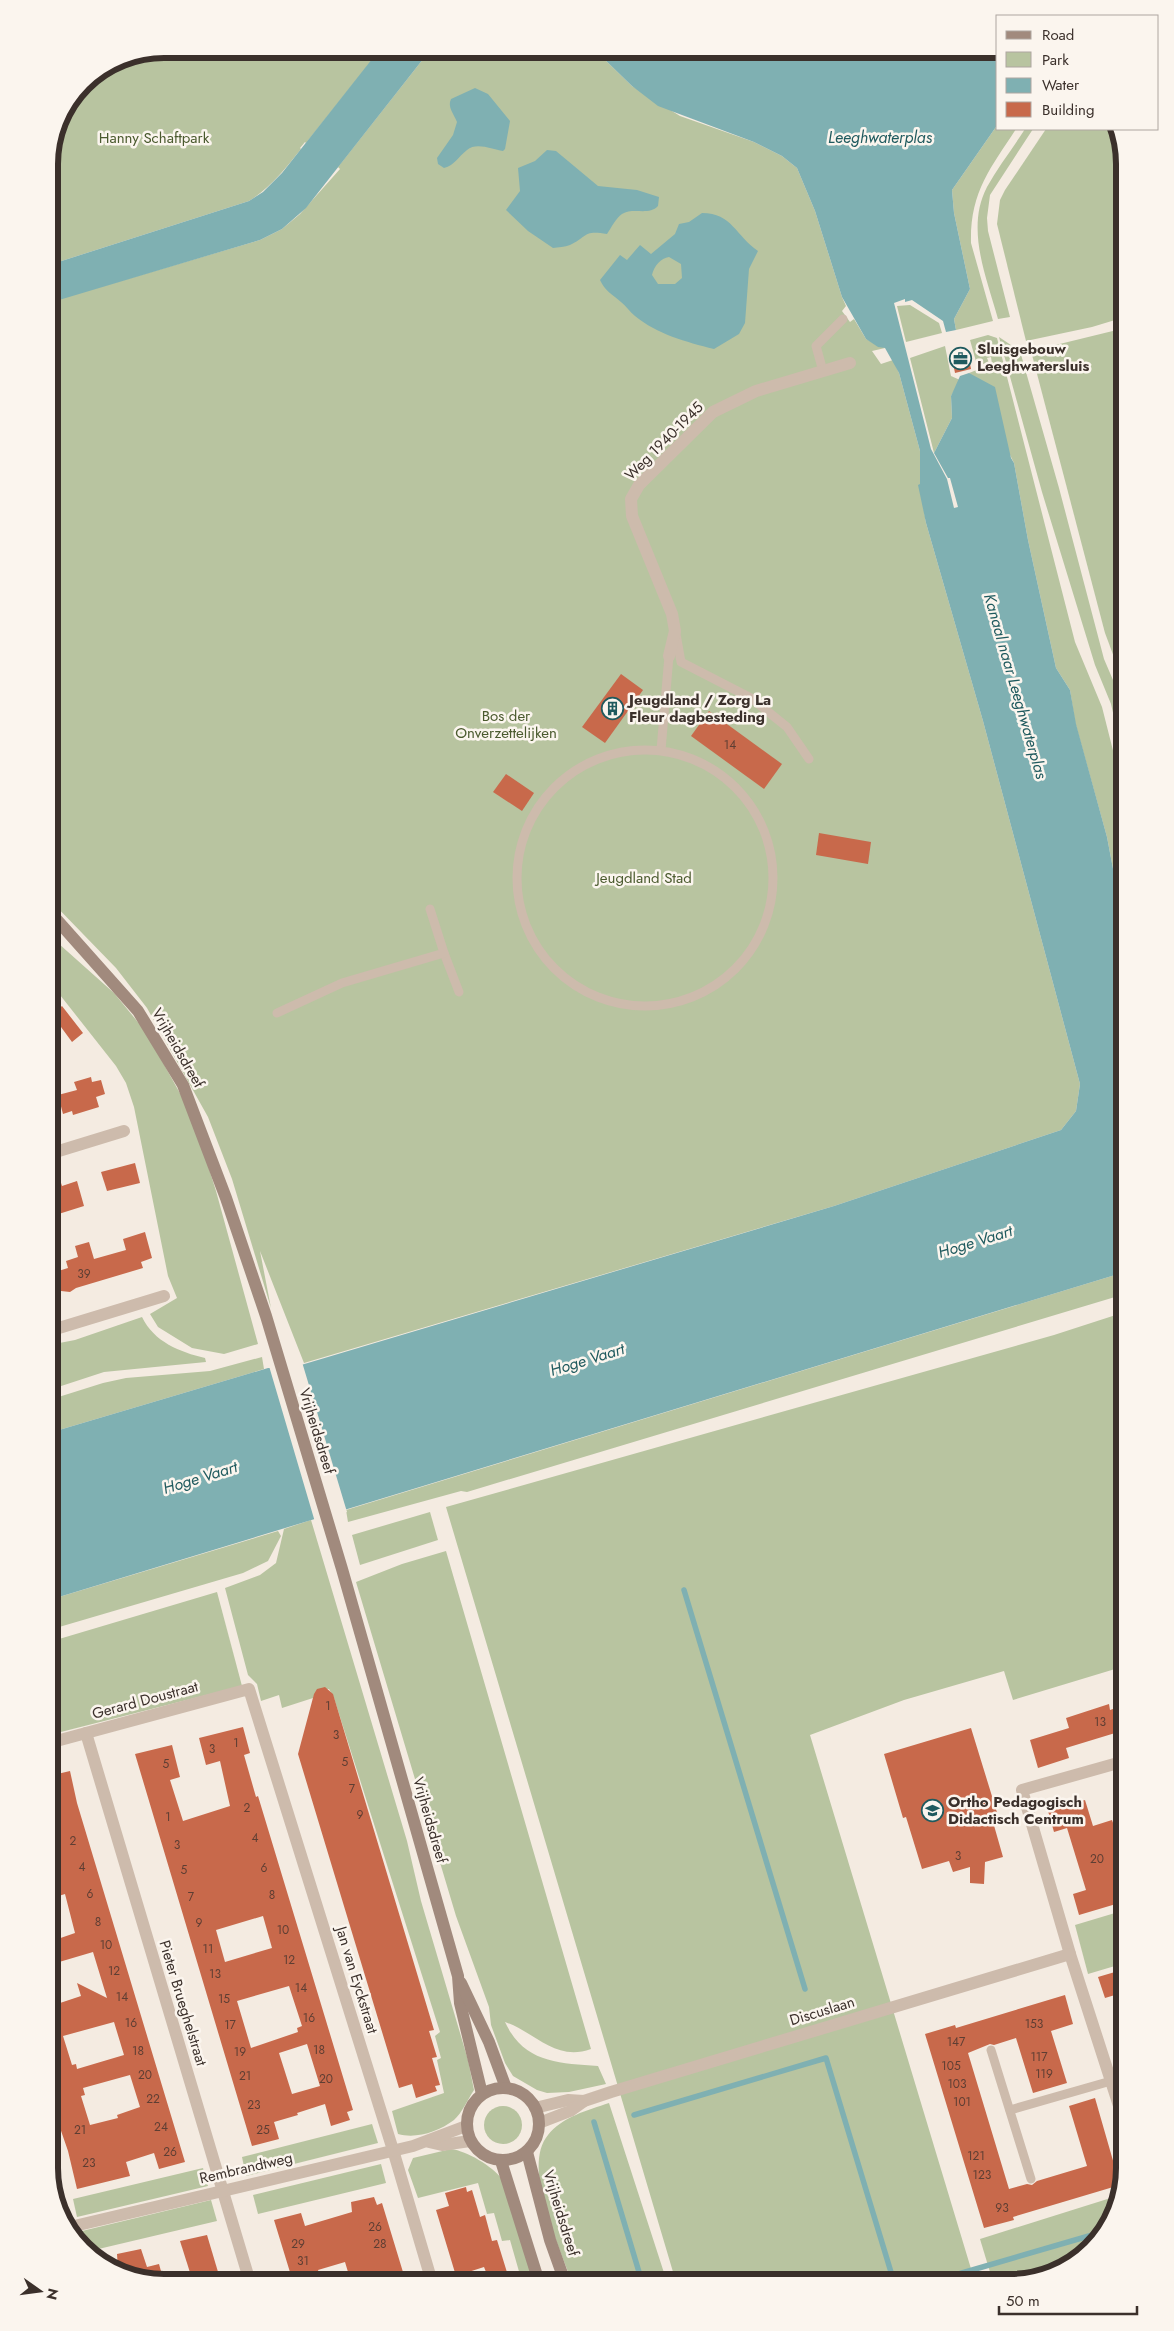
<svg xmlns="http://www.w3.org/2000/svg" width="1174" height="2331" viewBox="0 0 1174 2331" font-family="Jost,sans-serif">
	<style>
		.green { fill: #b8c4a0 }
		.water { fill: #7fb0b2; fill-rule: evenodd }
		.pier { fill: #f4ebe1 }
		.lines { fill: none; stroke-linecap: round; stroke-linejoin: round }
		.stream { stroke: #7fb0b2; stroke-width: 5.5 }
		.building { fill: #c8694b; fill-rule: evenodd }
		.lane { stroke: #cdbbac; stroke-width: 9 }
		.street { stroke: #cdbbac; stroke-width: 12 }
		.secondary { stroke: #a18a7d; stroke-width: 12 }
		.labels { text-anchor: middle; stroke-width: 5; stroke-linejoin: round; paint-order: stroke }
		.number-label { font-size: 12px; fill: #5e3e33 }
		.park-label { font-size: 15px; fill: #4a5a2e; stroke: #fbf5ee }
		.poi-label { font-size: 15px; font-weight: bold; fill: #3b302b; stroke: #fbf5ee; text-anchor: start }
		.street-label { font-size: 15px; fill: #3b302b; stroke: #fbf5ee }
		.water-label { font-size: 16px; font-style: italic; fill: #1f5a5e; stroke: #fbf5ee }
		.rim { fill: none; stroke: #3b302b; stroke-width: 6 }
	</style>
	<rect width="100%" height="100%" fill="#f4ebe1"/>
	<g class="green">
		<path d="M 163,49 L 381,49 L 306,143 L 305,142 L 300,148 L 301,149 C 285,169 271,187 249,201 L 49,265 L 49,156 L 58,119 L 83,82 L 120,57 Z"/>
		<path d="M 431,49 L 587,49 L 600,55 L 632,86 L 680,116 L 754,142 L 782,156 L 797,168 L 815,211 L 842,297 L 846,306 L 842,311 L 850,322 L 854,319 L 866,339 L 885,348 L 872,351 L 881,364 L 893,360 L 899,373 L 920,451 L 920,485 L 926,523 L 983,721 L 1080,1084 L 1076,1111 L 1061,1130 L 834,1206 L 304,1363 L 260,1251 L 271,1308 L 232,1179 L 208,1117 L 147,1008 L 116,968 L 49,899 L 49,302 L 260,240 L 282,229 L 300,214 L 340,169 L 338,167 Z"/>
		<path d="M 998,124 L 998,129 L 1016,129 C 990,169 970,192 971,243 L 993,321 L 956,330 L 954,319 L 970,289 L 954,213 L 952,190 Z"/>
		<path d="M 1025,129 L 1033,129 L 990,195 L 987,218 L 988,231 L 1010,317 L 998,319 C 987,278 965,229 987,187 C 998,167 1013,148 1025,129 Z"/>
		<path d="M 1046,129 L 1118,129 L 1125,163 L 1125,317 L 1092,327 L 1026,341 L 997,224 L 1000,200 L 1005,190 Z"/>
		<path d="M 910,305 L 939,323 L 942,333 L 906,342 L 897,306 Z"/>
		<path d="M 1125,328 L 1125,682 L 1124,684 L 1105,633 L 1031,351 Z"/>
		<path d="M 988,335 L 997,338 L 1075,642 L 1102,707 L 1125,798 L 1125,932 L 1107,837 L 1075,722 L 1070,690 L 1056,668 L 1028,540 L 1014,463 L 969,373 L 992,364 L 991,357 L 987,358 L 989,363 L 977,365 L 970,340 Z"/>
		<path d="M 999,337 L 1020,351 L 1059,488 L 1104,659 L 1119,694 L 1125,718 L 1125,765 L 1111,704 L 1095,665 L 1042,492 Z"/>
		<path d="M 945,346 L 951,376 L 960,380 L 951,396 L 952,418 L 934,453 L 910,358 Z"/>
		<path d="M 49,935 L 114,993 L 146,1032 L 182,1097 L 198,1134 L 216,1191 L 258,1344 L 224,1354 L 192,1348 L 158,1327 L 150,1314 L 177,1298 L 168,1276 L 134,1107 L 126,1083 L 116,1066 L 49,981 Z"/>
		<path d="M 1125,1272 L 1125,1294 L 467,1492 L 461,1491 L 348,1522 L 346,1510 Z"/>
		<path d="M 1125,1312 L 1125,1666 L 1013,1700 L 1004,1671 L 904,1700 L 810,1735 L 975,2282 L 676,2282 L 446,1507 L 1054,1335 Z"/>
		<path d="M 142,1317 C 154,1342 180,1352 205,1358 L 206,1362 L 104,1372 L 49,1390 L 49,1345 L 75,1340 Z"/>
		<path d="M 262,1357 L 264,1369 L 49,1433 L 49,1400 L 103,1383 L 126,1378 L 210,1371 Z"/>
		<path d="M 430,1512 L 438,1540 L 360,1565 L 352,1535 Z"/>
		<path d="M 311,1520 L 407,1841 L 421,1901 L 468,2060 L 474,2090 C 468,2099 462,2113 454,2120 C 438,2132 416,2139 398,2134 L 392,2111 L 444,2093 L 437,2060 L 441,2058 L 435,2036 L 440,2032 L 334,1698 L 329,1689 L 318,1689 L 313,1698 L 282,1708 L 279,1695 L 261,1701 L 257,1684 L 248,1675 L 225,1588 L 260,1575 L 276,1563 L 284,1529 Z"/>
		<path d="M 278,1531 L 281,1536 L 268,1561 L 243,1573 L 49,1630 L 49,1600 Z"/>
		<path d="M 446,1551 L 591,2049 C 555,2062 535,2032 505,2022 C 524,2063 558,2063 598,2066 L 606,2084 L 569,2092 L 547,2093 L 537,2090 L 513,2076 L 505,2063 L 491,2025 L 489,2007 L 456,1916 L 356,1582 L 402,1564 Z"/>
		<path d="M 217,1592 L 242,1686 L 49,1735 L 49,1642 Z"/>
		<path d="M 1125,1910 L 1125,1963 L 1088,1974 L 1075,1925 Z"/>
		<path d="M 609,2103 L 667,2282 L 572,2282 C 560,2247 521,2167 548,2135 C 562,2117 588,2110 609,2103 Z"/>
		<circle cx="503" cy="2125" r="19"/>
		<path d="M 372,2124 L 378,2143 L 246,2176 L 242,2157 Z"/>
		<path d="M 451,2149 C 467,2151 492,2166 502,2179 L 536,2282 L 522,2282 L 510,2240 L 502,2241 L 494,2213 L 487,2214 L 478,2183 L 418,2198 L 408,2170 L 413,2158 Z"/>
		<path d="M 381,2164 L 386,2183 L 258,2214 L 253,2195 Z"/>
		<path d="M 203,2168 L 208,2186 L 77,2217 L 73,2199 Z"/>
		<path d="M 1117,2196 L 1106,2232 L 1067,2263 L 1005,2282 L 993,2282 L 980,2239 Z"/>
		<path d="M 211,2200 L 217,2221 L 90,2251 L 86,2246 L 82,2231 Z"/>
	</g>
	<g class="water">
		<path d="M 380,49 L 431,49 L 306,208 L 282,229 L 260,240 L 49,303 L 49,265 L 249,201 L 263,192 L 282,173 Z"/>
		<path d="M 587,49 L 998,49 L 998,124 L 952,190 L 954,213 L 970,289 L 954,319 L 956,330 L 946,332 L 943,321 L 912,300 L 905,302 L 905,299 L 894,303 L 931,449 L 947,479 L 954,508 L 958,507 L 950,478 L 948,478 L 934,453 L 952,418 L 951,396 L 960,376 L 969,373 L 995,387 L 1011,458 L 1014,463 L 1028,540 L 1056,668 L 1070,690 L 1076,724 L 1107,837 L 1125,932 L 1125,1272 L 49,1600 L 49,1433 L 268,1368 L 291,1368 L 834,1206 L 1061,1130 L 1076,1111 L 1080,1084 L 983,721 L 926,523 L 918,485 L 920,484 L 920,451 L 899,373 L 885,348 L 878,347 L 866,339 L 842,297 L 815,211 L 797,168 L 782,156 L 754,142 L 658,106 L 632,86 L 600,55 Z"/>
		<path d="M 475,88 L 488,94 L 510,121 L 505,149 L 503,151 C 492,149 476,142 467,150 C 458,157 455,165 444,168 L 438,164 L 437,158 L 453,135 L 457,122 C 454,114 447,107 451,99 Z"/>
		<path d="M 547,150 L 556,151 L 598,186 L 637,190 L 659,197 L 658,206 C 649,216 633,207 622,214 C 616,218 611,228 607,234 C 582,230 588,237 570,245 C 565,247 558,247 553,248 L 528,231 L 506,210 L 520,191 L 518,168 L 535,161 Z"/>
		<path d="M 702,213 C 732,213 736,236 758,251 L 749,269 L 745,323 L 739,334 L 714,349 C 686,342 657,334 635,316 C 630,312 626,306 621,302 C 612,294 605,291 600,280 L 620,255 L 627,260 L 640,245 L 651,254 L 675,234 L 679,224 L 689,222 ZM 669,257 L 681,264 L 682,278 L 675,284 L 658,284 L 652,275 C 654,266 661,258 669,257 Z"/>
	</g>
	<path class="pier" d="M 302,1362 L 347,1512 L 315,1522 L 269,1366 L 290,1365 Z"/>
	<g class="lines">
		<g class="stream">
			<path d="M 684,1590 L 805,1989"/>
			<path d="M 634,2115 L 826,2058 L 894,2282"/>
			<path d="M 594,2122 L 642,2282"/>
			<path d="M 931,2282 L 1106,2231"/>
		</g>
	</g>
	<g class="building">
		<path d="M 968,354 L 971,369 L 955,373 L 952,358 Z"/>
		<path d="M 621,674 L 643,690 L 605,743 L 582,727 Z"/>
		<path d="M 709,711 L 782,764 L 764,789 L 691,736 Z"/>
		<path d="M 506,774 L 534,793 L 522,811 L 493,792 Z"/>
		<path d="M 819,833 L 871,842 L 868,864 L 816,855 Z"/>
		<path d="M 62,1006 L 83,1033 L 72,1042 L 61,1027 L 49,1032 L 49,1017 Z"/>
		<path d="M 91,1077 L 92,1082 L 101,1080 L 105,1094 L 96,1097 L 99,1107 L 73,1115 L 72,1111 L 63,1114 L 58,1095 L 77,1090 L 74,1082 Z"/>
		<path d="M 54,1161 L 62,1186 L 77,1181 L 84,1206 L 49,1217 L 49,1162 Z"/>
		<path d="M 135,1163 L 140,1183 L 107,1191 L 101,1172 Z"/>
		<path d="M 145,1232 L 152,1258 L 141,1262 L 143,1268 L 76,1288 L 70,1292 L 61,1291 L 55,1272 L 68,1268 L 66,1261 L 78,1257 L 75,1246 L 89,1242 L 94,1259 L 126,1250 L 123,1239 Z"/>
		<path d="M 325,1687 L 333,1694 L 434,2030 L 429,2031 L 437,2057 L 432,2058 L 440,2085 L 435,2086 L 437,2091 L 416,2098 L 412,2084 L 399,2088 L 298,1754 L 314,1694 L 317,1689 Z"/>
		<path d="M 1109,1704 L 1110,1710 L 1125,1705 L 1125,1730 L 1066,1748 L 1069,1758 L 1038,1768 L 1030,1740 L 1069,1728 L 1066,1718 Z"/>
		<path d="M 243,1727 L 250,1753 L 244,1755 L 256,1797 L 258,1796 L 353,2110 L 347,2112 L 350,2120 L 331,2126 L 325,2104 L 297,2113 L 298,2115 L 274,2122 L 279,2139 L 252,2146 L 135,1754 L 172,1745 L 180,1777 L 170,1780 L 183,1821 L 230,1806 L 220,1761 L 206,1765 L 199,1738 ZM 263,1916 L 272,1948 L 225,1962 L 216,1930 ZM 289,1986 L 302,2026 L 297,2028 L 298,2032 L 251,2048 L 237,2001 ZM 307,2044 L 320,2086 L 292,2094 L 279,2053 Z"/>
		<path d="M 971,1728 L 999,1819 L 993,1822 L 1003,1857 L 985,1862 L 984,1884 L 970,1883 L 970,1867 L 953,1872 L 949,1861 L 922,1869 L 906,1817 L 903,1818 L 884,1754 Z"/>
		<path d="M 70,1771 L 77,1803 L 185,2162 L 159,2169 L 154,2153 L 126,2162 L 130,2176 L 77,2189 L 68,2151 L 49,2096 L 49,2001 L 53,2001 L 54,2005 L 81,1996 L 77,1983 L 107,1998 L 93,1952 L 49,1965 L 49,1942 L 75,1933 L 65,1894 L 49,1899 L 49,1842 L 60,1841 L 49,1804 L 49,1776 ZM 114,2022 L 124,2055 L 77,2069 L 76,2064 L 72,2065 L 63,2036 ZM 130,2075 L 140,2107 L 117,2115 L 118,2118 L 90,2125 L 81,2096 L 85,2095 L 83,2088 Z"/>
		<path d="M 1085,1800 L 1093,1826 L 1112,1820 L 1119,1840 L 1125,1838 L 1125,1895 L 1114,1897 L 1116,1904 L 1079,1915 L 1073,1894 L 1086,1890 L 1067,1828 L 1054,1832 L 1048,1811 Z"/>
		<path d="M 1125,1969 L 1125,1992 L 1105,1998 L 1098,1977 Z"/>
		<path d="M 1065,1995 L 1073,2024 L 1051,2031 L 1067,2083 L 1033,2093 L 1016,2038 L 994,2045 L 990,2044 L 968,2053 L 1009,2189 L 1027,2184 L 1032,2185 L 1037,2181 L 1087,2166 L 1069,2106 L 1095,2098 L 1120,2185 L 1013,2217 L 1014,2220 L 984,2228 L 925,2034 L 955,2025 L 956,2028 Z"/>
		<path d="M 466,2187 L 467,2192 L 472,2190 L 480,2217 L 485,2215 L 492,2241 L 497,2240 L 510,2282 L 490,2282 L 484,2267 L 456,2276 L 436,2210 L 449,2206 L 445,2193 Z"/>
		<path d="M 374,2197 L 377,2205 L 382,2203 L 406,2282 L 351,2282 L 345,2262 L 318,2270 L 322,2282 L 293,2282 L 274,2220 L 301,2213 L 305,2226 L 352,2212 L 351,2202 Z"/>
		<path d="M 207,2235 L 221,2282 L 193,2282 L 180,2241 Z"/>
		<path d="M 141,2249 L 147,2267 L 159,2264 L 164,2282 L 156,2282 L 118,2269 L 117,2254 Z"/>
	</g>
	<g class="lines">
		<g class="lane">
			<path d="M 823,371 L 816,346 L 843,319"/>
			<path d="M 676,634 L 681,662 L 751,698 L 787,727 L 809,759"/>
			<path d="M 661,750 L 669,656"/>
			<circle cx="645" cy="878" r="128"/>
			<path d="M 444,953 L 459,992"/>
			<path d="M 277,1013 L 342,983 L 444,953 L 430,909"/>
			<path d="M 991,2050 L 1031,2179"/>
			<path d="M 1010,2110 L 1111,2081"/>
		</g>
		<g class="street">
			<path d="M 669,656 L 675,631 L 672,614 L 632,516 L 631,499 L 639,485 L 713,412 L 756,391 L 850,363"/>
			<path d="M 49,1154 L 124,1131"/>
			<path d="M 49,1331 L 164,1296"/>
			<path d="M 86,1733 L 250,2282"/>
			<path d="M 49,1743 L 249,1689 L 393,2150 L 432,2282"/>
			<path d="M 535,2108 L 568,2100 L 584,2101"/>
			<path d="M 1125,2108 L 1120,2109 L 1070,1954 L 1022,1790 L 1125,1761"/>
			<path d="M 539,2123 L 570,2111 L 584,2101 L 611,2092 L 1070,1954"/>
			<path d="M 429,2142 L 442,2145 L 470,2141"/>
			<path d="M 70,2227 L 413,2146 L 466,2126"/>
		</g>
		<g class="secondary">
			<path d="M 49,911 L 138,1011 L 183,1085 L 226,1198 L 266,1316 L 342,1569 L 458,1976 L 460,2003 L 482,2094"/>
			<path d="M 461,1983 L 489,2042 L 506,2088"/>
			<circle cx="503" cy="2124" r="36"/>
			<path d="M 527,2152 L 550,2240 L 565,2282"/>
			<path d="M 501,2161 L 539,2282"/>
		</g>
	</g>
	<defs>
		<symbol id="office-ring" viewBox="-11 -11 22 22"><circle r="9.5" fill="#fbf5ee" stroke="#1f5a5e" stroke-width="1.5"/><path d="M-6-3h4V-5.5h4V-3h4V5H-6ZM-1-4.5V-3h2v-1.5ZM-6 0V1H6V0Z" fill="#1f5a5e"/></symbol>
		<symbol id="building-ring" viewBox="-11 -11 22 22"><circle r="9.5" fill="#fbf5ee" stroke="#1f5a5e" stroke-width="1.5"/><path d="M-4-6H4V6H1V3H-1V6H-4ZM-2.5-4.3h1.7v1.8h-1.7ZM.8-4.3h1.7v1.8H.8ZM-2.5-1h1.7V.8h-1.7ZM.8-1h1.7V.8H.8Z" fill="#1f5a5e"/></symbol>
		<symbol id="university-ring" viewBox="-11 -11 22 22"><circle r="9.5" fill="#fbf5ee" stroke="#1f5a5e" stroke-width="1.5"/><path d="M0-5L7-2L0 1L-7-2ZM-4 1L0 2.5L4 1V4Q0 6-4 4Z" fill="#1f5a5e"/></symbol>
	</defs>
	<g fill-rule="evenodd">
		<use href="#office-ring" x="948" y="346" width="25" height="25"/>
		<use href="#building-ring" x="600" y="696" width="25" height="25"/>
		<use href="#university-ring" x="920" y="1798" width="25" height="25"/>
	</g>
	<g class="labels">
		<g class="number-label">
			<text x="730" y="749">14</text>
			<text x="84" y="1278">39</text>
			<text x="328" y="1710">1</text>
			<text x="1100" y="1726">13</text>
			<text x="336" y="1739">3</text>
			<text x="236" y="1747">1</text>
			<text x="212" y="1753">3</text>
			<text x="345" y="1766">5</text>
			<text x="166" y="1768">5</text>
			<text x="352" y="1793">7</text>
			<text x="247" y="1812">2</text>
			<text x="360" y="1819">9</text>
			<text x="168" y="1821">1</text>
			<text x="255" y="1842">4</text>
			<text x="73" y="1845">2</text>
			<text x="177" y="1849">3</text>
			<text x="958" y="1860">3</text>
			<text x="1097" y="1863">20</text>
			<text x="82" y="1871">4</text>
			<text x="264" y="1872">6</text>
			<text x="184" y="1874">5</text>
			<text x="90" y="1898">6</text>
			<text x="272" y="1899">8</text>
			<text x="191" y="1901">7</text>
			<text x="98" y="1926">8</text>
			<text x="199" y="1927">9</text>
			<text x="283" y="1934">10</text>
			<text x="106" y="1949">10</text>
			<text x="208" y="1953">11</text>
			<text x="289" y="1964">12</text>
			<text x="114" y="1975">12</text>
			<text x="215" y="1978">13</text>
			<text x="301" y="1992">14</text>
			<text x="122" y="2001">14</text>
			<text x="224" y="2003">15</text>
			<text x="309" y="2022">16</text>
			<text x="131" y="2027">16</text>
			<text x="1034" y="2028">153</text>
			<text x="230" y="2029">17</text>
			<text x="956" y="2046">147</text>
			<text x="319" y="2054">18</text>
			<text x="138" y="2055">18</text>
			<text x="240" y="2056">19</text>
			<text x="1039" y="2061">117</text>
			<text x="951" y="2070">105</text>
			<text x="1044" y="2078">119</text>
			<text x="145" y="2079">20</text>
			<text x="245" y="2080">21</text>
			<text x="326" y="2083">20</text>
			<text x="957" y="2088">103</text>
			<text x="153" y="2103">22</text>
			<text x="962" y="2106">101</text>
			<text x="254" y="2109">23</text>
			<text x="161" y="2131">24</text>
			<text x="80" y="2134">21</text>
			<text x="263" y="2134">25</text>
			<text x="170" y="2156">26</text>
			<text x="976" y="2160">121</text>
			<text x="89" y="2167">23</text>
			<text x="982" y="2179">123</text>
			<text x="1002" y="2212">93</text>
			<text x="375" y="2231">26</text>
			<text x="298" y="2248">29</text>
			<text x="380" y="2248">28</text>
			<text x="303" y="2265">31</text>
		</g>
		<g class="park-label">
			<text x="154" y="143">Hanny Schaftpark</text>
			<text x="506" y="721">Bos der<tspan x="506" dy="17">Onverzettelijken</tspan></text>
			<text x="644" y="883">Jeugdland Stad</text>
		</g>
		<g class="poi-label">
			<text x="977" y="354">Sluisgebouw<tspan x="977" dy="17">Leeghwatersluis</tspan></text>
			<text x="629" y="705">Jeugdland / Zorg La<tspan x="629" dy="17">Fleur dagbesteding</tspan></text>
			<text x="948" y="1807">Ortho Pedagogisch<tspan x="948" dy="17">Didactisch Centrum</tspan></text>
		</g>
		<g class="street-label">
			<text transform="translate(664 441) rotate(-45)" y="5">Weg 1940-1945</text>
			<text transform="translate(178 1048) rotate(60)" y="5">Vrijheidsdreef</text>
			<text transform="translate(317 1431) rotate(73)" y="5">Vrijheidsdreef</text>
			<text transform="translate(145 1700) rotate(-15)" y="5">Gerard Doustraat</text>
			<text transform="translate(430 1820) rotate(74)" y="5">Vrijheidsdreef</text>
			<text transform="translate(357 1980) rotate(73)" y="5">Jan van Eyckstraat</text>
			<text transform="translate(183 2003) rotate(73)" y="5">Pieter Brueghelstraat</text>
			<text transform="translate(822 2011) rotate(-17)" y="5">Discuslaan</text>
			<text transform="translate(246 2168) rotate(-13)" y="5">Rembrandtweg</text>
			<text transform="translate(561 2213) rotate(73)" y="5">Vrijheidsdreef</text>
		</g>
		<g class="water-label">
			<text x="880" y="143">Leeghwaterplas</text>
			<text transform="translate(1016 686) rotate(74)" y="6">Kanaal naar Leeghwaterplas</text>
			<text transform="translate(975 1241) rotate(-17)" y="6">Hoge Vaart</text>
			<text transform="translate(587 1359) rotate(-17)" y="6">Hoge Vaart</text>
			<text transform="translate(200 1477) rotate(-17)" y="6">Hoge Vaart</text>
		</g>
	</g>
	<path d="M0 0H1174V2331H0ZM164 58H1010A106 106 0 0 1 1116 164V2168A106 106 0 0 1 1010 2274H164A106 106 0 0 1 58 2168V164A106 106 0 0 1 164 58Z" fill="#fbf5ee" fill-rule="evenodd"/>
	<path class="rim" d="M164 58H1010A106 106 0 0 1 1116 164V2168A106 106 0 0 1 1010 2274H164A106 106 0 0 1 58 2168V164A106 106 0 0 1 164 58Z"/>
	<rect x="996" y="15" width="162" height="115" fill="#fbf5ee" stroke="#aea6a0"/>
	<rect x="1006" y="31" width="25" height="8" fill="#a18a7d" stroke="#aea6a0"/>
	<text x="1042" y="40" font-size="15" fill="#3b302b">Road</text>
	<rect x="1006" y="52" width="25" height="15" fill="#b8c4a0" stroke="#aea6a0"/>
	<text x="1042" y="65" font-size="15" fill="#3b302b">Park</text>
	<rect x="1006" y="78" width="25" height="15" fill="#7fb0b2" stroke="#aea6a0"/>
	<text x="1042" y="90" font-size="15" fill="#3b302b">Water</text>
	<rect x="1006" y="102" width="25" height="15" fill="#c8694b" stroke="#aea6a0"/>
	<text x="1042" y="115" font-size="15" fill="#3b302b">Building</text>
	<g transform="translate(40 2291) rotate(104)" stroke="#fbf5ee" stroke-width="4" paint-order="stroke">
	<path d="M0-4L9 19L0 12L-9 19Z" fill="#3b302b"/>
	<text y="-8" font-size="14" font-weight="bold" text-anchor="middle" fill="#3b302b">N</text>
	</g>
	<path d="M999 2306v8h138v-8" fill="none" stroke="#3b302b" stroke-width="2.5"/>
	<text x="1006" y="2306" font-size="15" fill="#3b302b" stroke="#fbf5ee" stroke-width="4" paint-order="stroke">50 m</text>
</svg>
